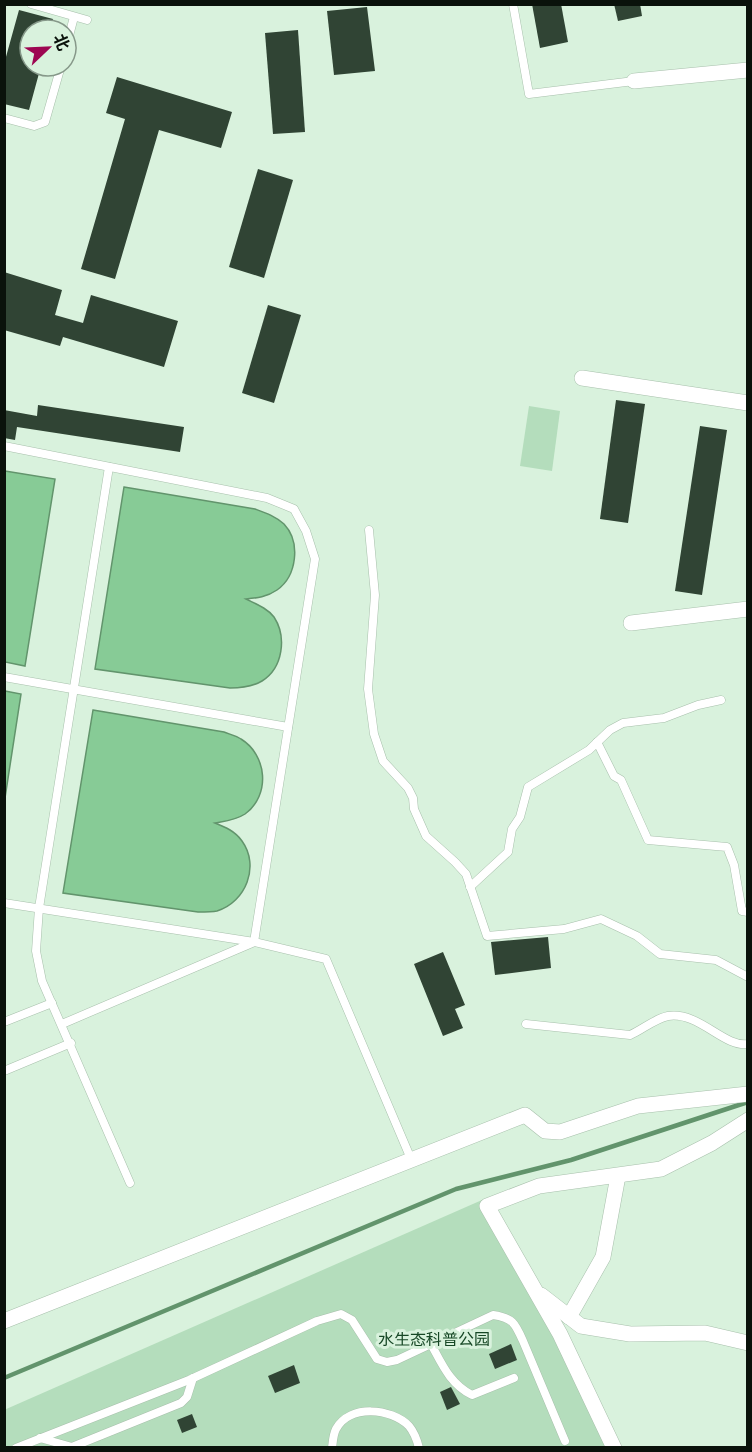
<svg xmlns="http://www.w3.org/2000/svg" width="752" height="1452" viewBox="0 0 752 1452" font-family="Mulish,'Noto Sans SC',sans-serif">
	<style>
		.green { fill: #b4ddbc }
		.water { fill: #87cb96; stroke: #62946c; stroke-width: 1.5 }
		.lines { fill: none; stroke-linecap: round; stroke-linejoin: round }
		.stream { stroke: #62946c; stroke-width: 4.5 }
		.building { fill: #304434 }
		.service-casing { stroke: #a8c0ac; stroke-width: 9 }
		.minor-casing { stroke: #a8c0ac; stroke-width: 16 }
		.service { stroke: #fff; stroke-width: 8 }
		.minor { stroke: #fff; stroke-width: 15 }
		.labels { text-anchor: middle; stroke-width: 6; stroke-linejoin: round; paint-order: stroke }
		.park-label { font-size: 16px; fill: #164725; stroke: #d9f2dd }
	</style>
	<rect width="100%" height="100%" fill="#d9f2dd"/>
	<g class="green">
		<path d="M 529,406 L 560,411 L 552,471 L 520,466 Z"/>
		<path d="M 482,1200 L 557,1336 L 611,1447 L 5,1447 L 4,1410 Z"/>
	</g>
	<g class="water">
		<path d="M 5,471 L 55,479 L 25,666 L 5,662 Z"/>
		<path d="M 124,487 L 255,509 C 266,513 275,516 284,524 C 301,542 297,576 277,590 C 267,597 257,598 246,599 C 256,604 267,608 274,617 C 287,637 283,668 262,681 C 252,687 241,688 230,688 L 95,669 Z"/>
		<path d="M 5,691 L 21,694 L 5,798 L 4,691 Z"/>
		<path d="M 93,710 L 224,732 C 229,734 237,736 241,739 C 267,755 271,795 245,814 C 236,820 226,821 215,823 C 225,827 235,831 242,841 C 260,866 246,902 217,911 C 212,912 204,912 198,912 L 63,893 Z"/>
	</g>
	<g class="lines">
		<path class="stream" d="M 4,1378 L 456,1189 L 571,1160 L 748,1102"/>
	</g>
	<g class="building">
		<path d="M 532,4 L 561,4 L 568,42 L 540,48 Z"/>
		<path d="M 614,4 L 640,4 L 642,16 L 618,21 Z"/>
		<path d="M 367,7 L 375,71 L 334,75 L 327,11 Z"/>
		<path d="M 19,10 L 53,19 L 50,30 L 30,30 L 30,66 L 41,66 L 29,110 L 4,104 L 4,64 Z"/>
		<path d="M 298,30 L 305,132 L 273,134 L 265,33 Z"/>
		<path d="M 117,77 L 232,112 L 221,148 L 159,130 L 115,279 L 81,269 L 125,119 L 106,113 Z"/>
		<path d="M 258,169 L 293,180 L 264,278 L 229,267 Z"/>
		<path d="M 4,272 L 62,290 L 55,315 L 83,323 L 91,295 L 178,321 L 164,367 L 63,337 L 60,346 L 4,330 Z"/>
		<path d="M 268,305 L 301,315 L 274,403 L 242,393 Z"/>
		<path d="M 616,400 L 645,404 L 628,523 L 600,519 Z"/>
		<path d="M 38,405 L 184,427 L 180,452 L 17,427 L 15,440 L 4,438 L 4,410 L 37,416 Z"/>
		<path d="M 700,426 L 727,430 L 702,595 L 675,591 Z"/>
		<path d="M 548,937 L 551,968 L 495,975 L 491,942 Z"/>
		<path d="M 443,952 L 465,1005 L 455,1009 L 463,1028 L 443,1036 L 414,964 Z"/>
		<path d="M 511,1344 L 517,1360 L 495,1369 L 489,1354 Z"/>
		<path d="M 294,1365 L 300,1383 L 275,1393 L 268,1376 Z"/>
		<path d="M 451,1387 L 460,1404 L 447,1410 L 440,1392 Z"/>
		<path d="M 192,1414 L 197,1427 L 182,1433 L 177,1420 Z"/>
	</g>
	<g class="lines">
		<defs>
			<g id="service">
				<path d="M 31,4 L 87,20"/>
				<path d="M 513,4 L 529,94 L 634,81"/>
				<path d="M 66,47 L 74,17"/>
				<path d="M 4,118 L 34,126 L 45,122 L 61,66"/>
				<path d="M 4,446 L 267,498 L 294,509 L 306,531 L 315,559 L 254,942"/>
				<path d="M 109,467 L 39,908 L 36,951 L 42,981 L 130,1183"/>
				<path d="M 369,530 L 375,595 L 368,689 L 374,734 L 383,761 L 408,788 L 413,798 L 414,809 L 426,836 L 455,862 L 466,874 L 487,936 L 564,929 L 601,919 L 637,936 L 660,954 L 716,960 L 748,977"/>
				<path d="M 4,677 L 288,727"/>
				<path d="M 597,742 L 614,776 L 621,780 L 648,840 L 727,847 L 734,865 L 742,911 L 748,912"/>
				<path d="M 470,887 L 508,852 L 512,829 L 520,817 L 528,787 L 589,750 L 610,730 L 623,723 L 664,718 L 698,705 L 721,700"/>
				<path d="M 4,903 L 254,942 L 326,959 L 411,1159"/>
				<path d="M 4,1022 L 52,1003"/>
				<path d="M 62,1024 L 252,943"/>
				<path d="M 526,1024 L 630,1035 C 642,1030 654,1019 668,1016 C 699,1011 724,1048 748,1044"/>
				<path d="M 4,1071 L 71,1043"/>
				<path d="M 431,1344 C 442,1364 450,1384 472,1395 L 514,1378"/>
				<path d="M 40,1438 L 72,1447 L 181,1403 L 187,1397 L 193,1378"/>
				<path d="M 16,1448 L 189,1380 L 317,1321 L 341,1314 L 352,1320 L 377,1359 L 387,1362 L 397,1360 L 493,1315 C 513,1318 515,1323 523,1341 L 565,1441"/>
				<path d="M 332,1448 C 333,1441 333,1435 336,1429 C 350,1404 391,1408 409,1426 C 414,1432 417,1440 419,1448"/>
			</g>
			<g id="minor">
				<path d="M 634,81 L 748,70"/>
				<path d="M 582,378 L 748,403"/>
				<path d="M 631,623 L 748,609"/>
				<path d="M 541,1295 L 581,1326 L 630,1334 L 705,1333 L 748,1343"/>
				<path d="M 569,1317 L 603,1257 L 618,1176"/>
				<path d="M 4,1321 L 525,1115 L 545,1131 L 560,1132 L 638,1106 L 748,1094"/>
				<path d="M 614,1448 L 560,1334 L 487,1206 L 539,1186 L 661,1169 L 712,1143 L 748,1120"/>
			</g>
		</defs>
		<use href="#service" class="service-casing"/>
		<use href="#minor" class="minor-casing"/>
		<use href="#service" class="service"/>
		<use href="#minor" class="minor"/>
	</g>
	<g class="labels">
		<g class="park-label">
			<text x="434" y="1345">水生态科普公园</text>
		</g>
	</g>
	<rect width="752" height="1452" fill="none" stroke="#0a120b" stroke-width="12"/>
	<g transform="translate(48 48) rotate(67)"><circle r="28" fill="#d9f2dd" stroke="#869889" stroke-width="1.5"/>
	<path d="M0-4.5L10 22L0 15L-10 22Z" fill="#9d0651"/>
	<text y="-9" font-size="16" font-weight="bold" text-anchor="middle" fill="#0a120b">北</text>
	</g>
</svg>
